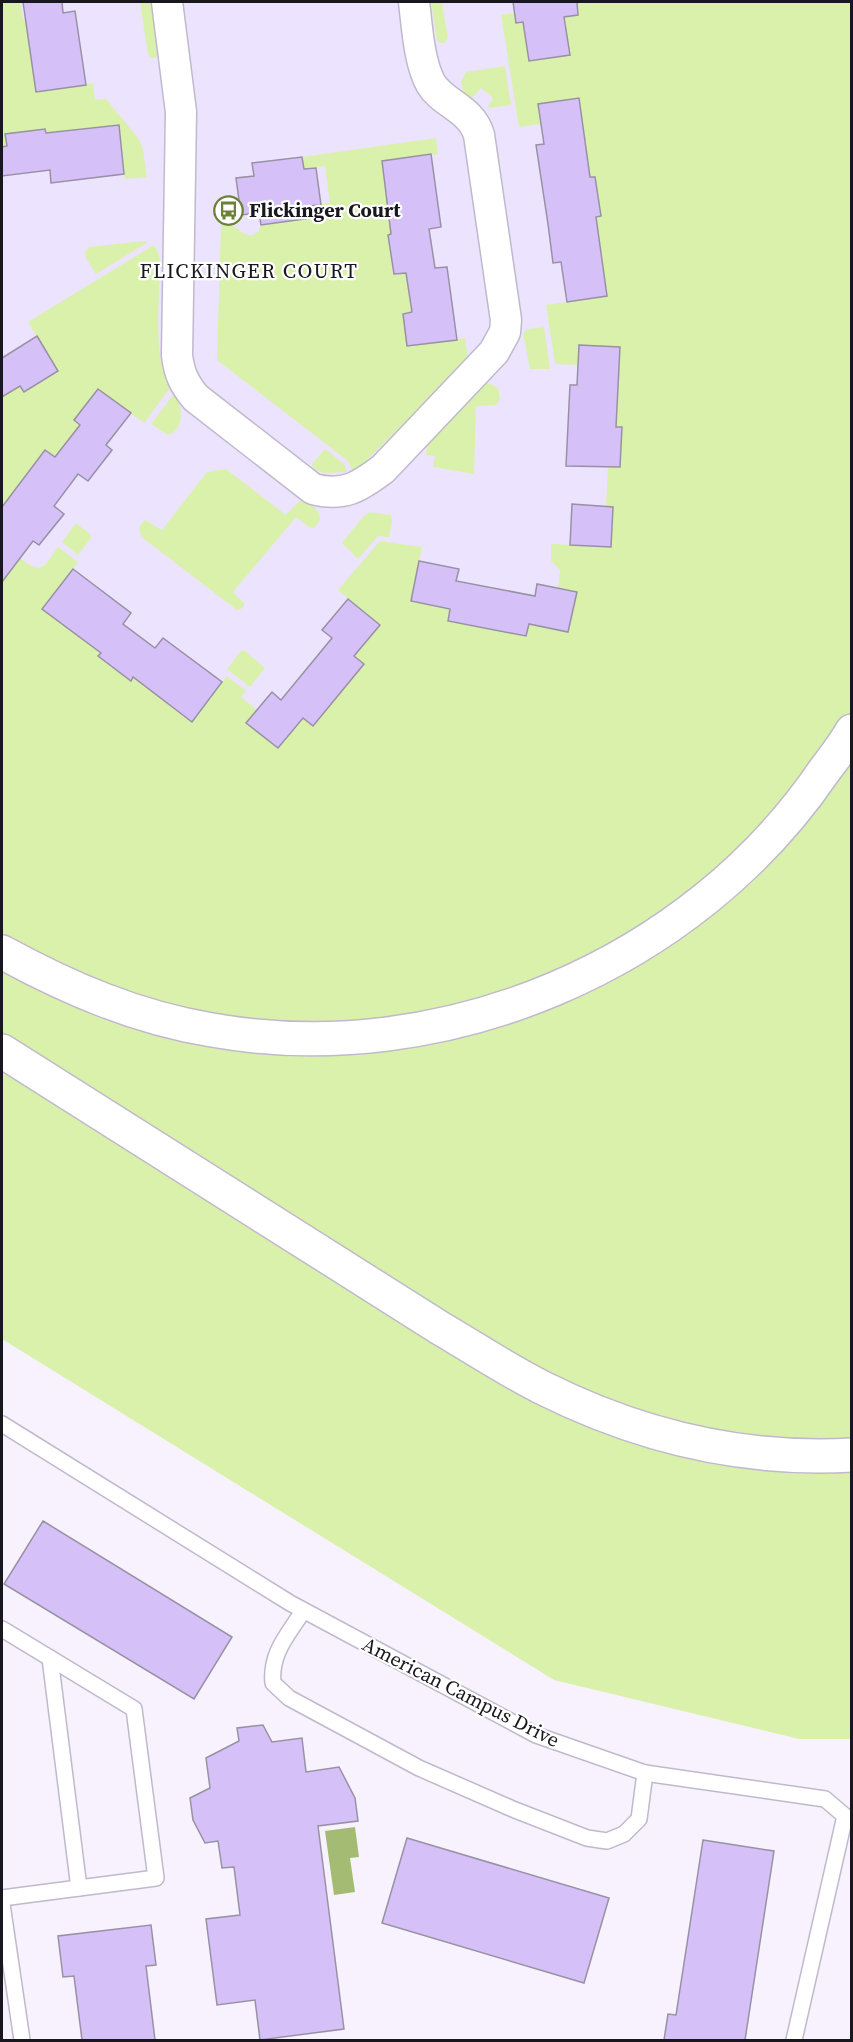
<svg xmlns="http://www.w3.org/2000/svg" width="853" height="2042" viewBox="0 0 853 2042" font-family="'Source Serif 4',serif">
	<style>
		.built { fill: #ece3fe }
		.green { fill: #daf1ac }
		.water { fill: #a4bb73 }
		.building { fill: #d5c0f7; stroke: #9891a4; stroke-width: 1.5 }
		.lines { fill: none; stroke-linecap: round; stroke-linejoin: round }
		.service-casing { stroke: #c0b9cc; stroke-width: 18 }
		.minor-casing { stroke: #c0b9cc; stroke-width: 33 }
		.motorway-casing { stroke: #c0b9cc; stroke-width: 36 }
		.service { stroke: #fff; stroke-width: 15 }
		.minor { stroke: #fff; stroke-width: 30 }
		.motorway { stroke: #fff; stroke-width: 33 }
		.labels { text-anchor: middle; stroke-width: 4.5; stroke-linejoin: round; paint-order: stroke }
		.poi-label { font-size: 20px; font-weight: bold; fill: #19171e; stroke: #fff; text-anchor: start }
		.street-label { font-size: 20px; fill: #19171e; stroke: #fff }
		.neighbourhood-label { font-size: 21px; letter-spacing: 1.5px; fill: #19171e; stroke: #fff }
	</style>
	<rect width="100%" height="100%" fill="#f7f2fe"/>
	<path class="built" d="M 2,2 L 637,2 L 695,549 L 605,736 L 467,816 L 294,851 L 2,885 Z"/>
	<g class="green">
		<path d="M 2,2 L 20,2 L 23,19 L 35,18 L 36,92 L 93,83 L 95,100 L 106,99 L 139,139 L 143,150 L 147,177 L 125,179 L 118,125 L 86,128 L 47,142 L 45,129 L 5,135 L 7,146 L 2,147 Z"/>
		<path d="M 140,2 L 151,2 L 159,53 L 155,58 L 151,58 L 148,54 Z"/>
		<path d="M 431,2 L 442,2 L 448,38 L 444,43 L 440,43 L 437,40 Z"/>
		<path d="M 554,2 L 851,2 L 851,1739 L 799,1739 L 554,1680 L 2,1339 L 2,566 L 9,572 L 20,558 C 43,576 43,567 58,547 L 78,562 L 43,609 L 106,646 L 99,655 L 131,680 L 138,671 L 165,702 L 191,722 L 227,676 L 246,691 L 241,697 L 257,710 L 246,723 L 278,748 L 303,718 L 313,726 L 364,664 L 354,656 L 380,625 L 338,590 L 380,541 L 422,547 L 411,601 L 450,609 L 448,621 L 526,636 L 529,624 L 568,632 L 576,592 L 558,588 L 560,570 L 551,561 L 551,544 L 611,546 L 613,507 L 606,506 L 608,467 L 620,467 L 621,427 L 609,426 L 618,386 L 620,348 L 579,346 L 578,365 L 555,364 L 546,305 L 607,296 L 602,257 L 589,218 L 601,216 L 595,177 L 583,178 L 538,105 L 541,124 L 519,127 L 501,15 L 514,13 L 516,23 L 523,22 L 529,61 L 569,55 L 564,17 L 557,17 Z"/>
		<path d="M 505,66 L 511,105 L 487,108 L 493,98 L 481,88 L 470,100 L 463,91 L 461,82 L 466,72 Z"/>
		<path d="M 436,138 L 438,154 L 382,162 L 386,195 L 401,233 L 388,235 L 393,274 L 406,273 L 412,312 L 403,314 L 407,346 L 465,338 L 468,359 L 362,465 L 352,470 L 348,461 L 217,360 L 221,223 C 239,222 243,243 258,232 L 261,225 L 310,218 L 309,206 L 330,203 L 325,166 L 304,169 L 302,157 Z"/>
		<path d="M 144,241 L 148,242 L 96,274 L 86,258 L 85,251 L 89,247 Z"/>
		<path d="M 154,245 L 158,252 L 160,262 C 160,298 152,357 170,388 L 144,423 L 98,389 L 74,420 L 80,425 L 55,457 L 45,450 L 21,481 L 7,521 L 2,517 L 2,397 L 20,386 L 25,392 L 58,371 L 28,322 Z"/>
		<path d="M 544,327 L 550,369 L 530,369 L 523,333 L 528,329 Z"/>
		<path d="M 486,383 L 491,384 L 498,388 L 500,399 L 496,405 L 476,406 L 474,474 L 433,467 L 435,456 L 426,455 L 428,442 Z"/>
		<path d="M 174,394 C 183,407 185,429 168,435 L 151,424 Z"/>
		<path d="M 325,449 L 344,464 L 347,472 L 324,473 L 314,469 L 312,464 Z"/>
		<path d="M 226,469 L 286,515 C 300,500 304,491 319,514 L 320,520 L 314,528 L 309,527 L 296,517 L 233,592 L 244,603 L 243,608 L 237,610 L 144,539 L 140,533 L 139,527 L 145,520 L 162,530 L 207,472 Z"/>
		<path d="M 370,512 L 391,515 L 392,522 L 389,537 L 378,536 L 358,559 L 342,543 L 363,517 Z"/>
		<path d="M 76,523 L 90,534 L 91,538 L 78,555 L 62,542 Z"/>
		<path d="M 244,650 L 265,668 L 250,687 L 227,669 L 240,652 Z"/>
	</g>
	<path class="water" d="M 355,1827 L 359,1857 L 350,1858 L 355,1892 L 334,1895 L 325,1831 Z"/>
	<g class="building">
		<path d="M 23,2 L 62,2 L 63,13 L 75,11 L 86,85 L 36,92 Z"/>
		<path d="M 513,2 L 577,2 L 578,15 L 564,17 L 570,55 L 529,61 L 523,22 L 516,23 Z"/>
		<path d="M 579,98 L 590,177 L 595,177 L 601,216 L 596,217 L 607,296 L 567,302 L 561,262 L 553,263 L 548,224 L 536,145 L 544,144 L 538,104 Z"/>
		<path d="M 119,125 L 124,174 L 51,183 L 50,170 L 2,176 L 2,147 L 7,146 L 5,134 L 45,129 L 46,133 Z"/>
		<path d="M 431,154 L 441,227 L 429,229 L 435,268 L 447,267 L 457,340 L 407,346 L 403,314 L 412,312 L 406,273 L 394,274 L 388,235 L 391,234 L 382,161 Z"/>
		<path d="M 302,157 L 304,169 L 316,168 L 321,205 L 309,206 L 311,218 L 261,225 L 259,213 L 241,215 L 236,178 L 254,176 L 252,163 Z"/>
		<path d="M 37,336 L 58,371 L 24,392 L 20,386 L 2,397 L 2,358 Z"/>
		<path d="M 579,345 L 620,347 L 616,427 L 622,427 L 620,467 L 566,466 L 570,385 L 577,385 Z"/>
		<path d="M 98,389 L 131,413 L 106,445 L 112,450 L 88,481 L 78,474 L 54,506 L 64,514 L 39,545 L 33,541 L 2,582 L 2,507 L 45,450 L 55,457 L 80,425 L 74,420 Z"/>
		<path d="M 572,504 L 613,507 L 611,547 L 570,545 Z"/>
		<path d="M 419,561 L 459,569 L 456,581 L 535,596 L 537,584 L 577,592 L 568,632 L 529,624 L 526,636 L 448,621 L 450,609 L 411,601 Z"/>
		<path d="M 73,569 L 131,613 L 123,624 L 155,648 L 163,638 L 222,682 L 192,722 L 133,677 L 131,681 L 98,656 L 101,653 L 42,609 Z"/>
		<path d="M 348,599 L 380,625 L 354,656 L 364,664 L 313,726 L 303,718 L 278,748 L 246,723 L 272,692 L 281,700 L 332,638 L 322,630 Z"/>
		<path d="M 43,1521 L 232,1637 L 194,1699 L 4,1584 Z"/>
		<path d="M 263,1725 L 272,1742 L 302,1738 L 306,1772 L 339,1767 L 355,1798 L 358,1821 L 318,1826 L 344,2029 L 260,2040 L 255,2000 L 217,2005 L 206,1919 L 240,1915 L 234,1867 L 222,1868 L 218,1841 L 205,1843 L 193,1820 L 190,1798 L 210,1788 L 206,1758 L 239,1741 L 237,1728 Z"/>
		<path d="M 407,1838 L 609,1898 L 584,1983 L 382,1923 Z"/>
		<path d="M 703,1840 L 774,1851 L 745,2040 L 664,2040 L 668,2014 L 676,2015 Z"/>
		<path d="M 151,1925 L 156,1965 L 146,1966 L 155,2040 L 82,2040 L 74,1976 L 63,1977 L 58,1936 Z"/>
	</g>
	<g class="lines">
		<defs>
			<g id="service">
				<path d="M 2,1424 L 290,1603 L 536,1735 L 645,1773 L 825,1799 L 845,1816 L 794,2040"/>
				<path d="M 303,1611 C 288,1635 270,1653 273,1683 L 289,1698 L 419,1768 L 515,1810 L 587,1838 L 607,1841 L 624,1834 L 639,1819 L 645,1773"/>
				<path d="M 2,1629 L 134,1709 L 156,1878 L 2,1898"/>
				<path d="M 50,1658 L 79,1888"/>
				<path d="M 2,1904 L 22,2040"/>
			</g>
			<path id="minor" d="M 167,2 L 181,112 L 177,355 C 179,373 184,384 196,398 L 313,489 C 344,497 359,487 383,469 L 494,352 L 505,332 L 506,320 L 479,135 C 471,108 443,104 431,84 C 419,63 417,26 414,2"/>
			<g id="motorway">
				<path d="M 2,952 C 68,988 137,1018 212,1030 C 443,1071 692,965 824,771 C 834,758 844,745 852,731"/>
				<path d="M 2,1051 L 440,1328 C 474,1348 507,1370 543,1388 C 639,1436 744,1461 852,1455"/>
			</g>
		</defs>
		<use href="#service" class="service-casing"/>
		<use href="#minor" class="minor-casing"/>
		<use href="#motorway" class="motorway-casing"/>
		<use href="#service" class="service"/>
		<use href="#minor" class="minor"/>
		<use href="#motorway" class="motorway"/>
	</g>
	<defs>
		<symbol id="bus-ring" viewBox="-11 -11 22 22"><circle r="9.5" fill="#fff" stroke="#6b8133" stroke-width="1.5"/><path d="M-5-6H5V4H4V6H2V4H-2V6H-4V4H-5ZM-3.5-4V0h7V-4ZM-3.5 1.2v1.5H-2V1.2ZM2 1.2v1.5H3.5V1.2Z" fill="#6b8133"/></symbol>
	</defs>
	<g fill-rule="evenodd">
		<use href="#bus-ring" x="212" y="194" width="33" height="33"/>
	</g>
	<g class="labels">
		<g class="poi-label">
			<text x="249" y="217">Flickinger Court</text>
		</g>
		<g class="street-label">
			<text transform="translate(461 1692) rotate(27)" y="7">American Campus Drive</text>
		</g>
		<g class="neighbourhood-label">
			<text x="249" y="278">FLICKINGER COURT</text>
		</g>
	</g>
	<rect width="853" height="2042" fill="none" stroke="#19171e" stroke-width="6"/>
</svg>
